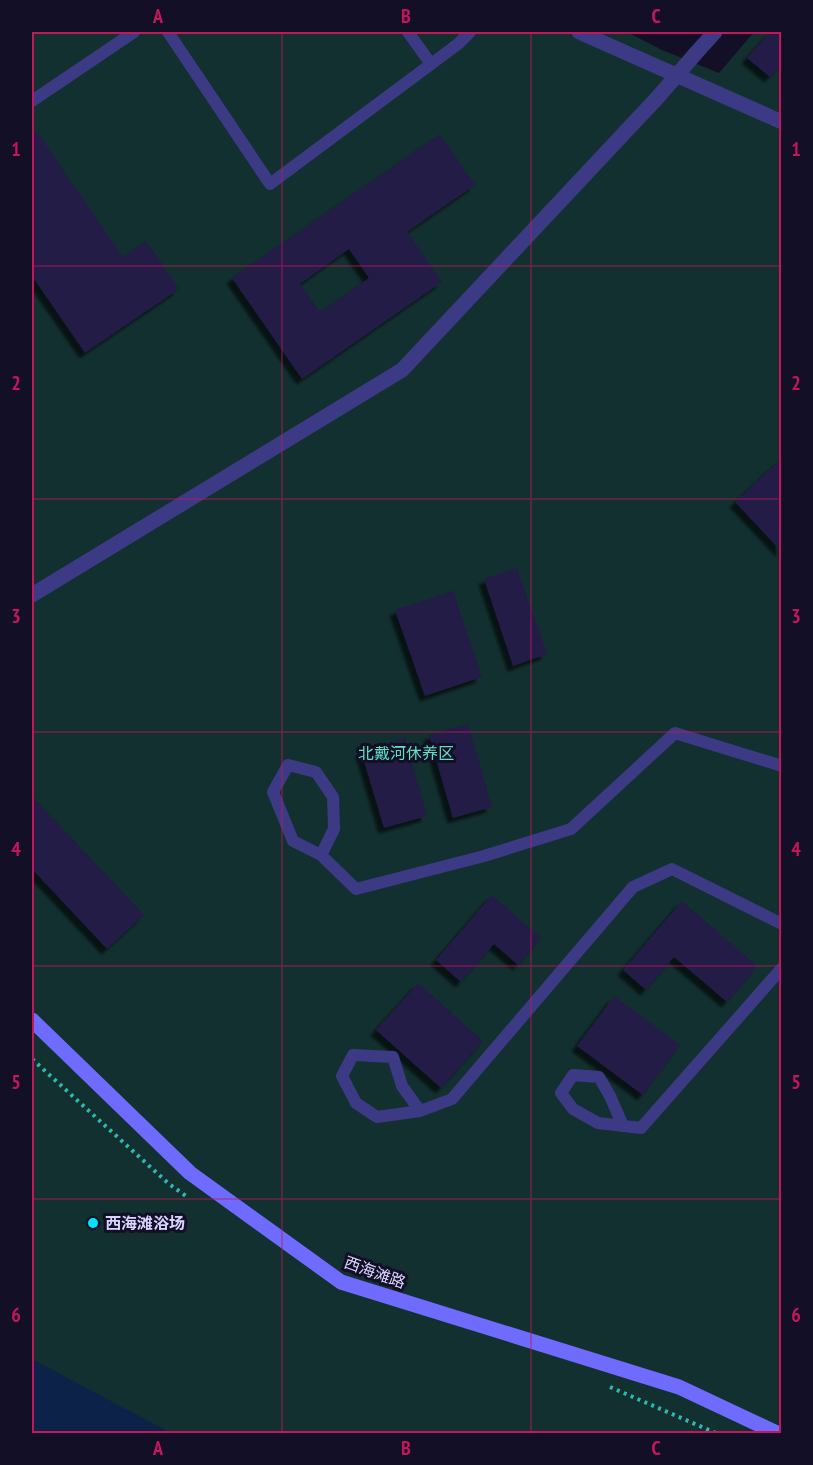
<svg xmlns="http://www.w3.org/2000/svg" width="813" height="1465" viewBox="0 0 813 1465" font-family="'PT Sans Narrow','Noto Sans SC',sans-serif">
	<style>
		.green { fill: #12302f }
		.water { fill: #0c2248 }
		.building { fill: #241b47; fill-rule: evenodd; filter: url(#shadow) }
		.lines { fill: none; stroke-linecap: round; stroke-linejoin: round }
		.path { stroke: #2fb8b0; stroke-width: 4; stroke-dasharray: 3 4.5; stroke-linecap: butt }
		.service { stroke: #3d3a85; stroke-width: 12 }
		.minor { stroke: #3d3a85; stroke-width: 15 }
		.secondary { stroke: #6f6bff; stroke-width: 15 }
		.minor-bridge { stroke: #3d3a85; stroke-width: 15 }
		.grid { fill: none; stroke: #c2185b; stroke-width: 1.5; stroke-opacity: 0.55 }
		.poi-dot { fill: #00e5ff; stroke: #130f26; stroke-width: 2 }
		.labels { text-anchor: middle; stroke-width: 6; stroke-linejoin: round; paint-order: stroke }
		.park-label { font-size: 16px; fill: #5fe0c0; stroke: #130f26 }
		.poi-label { font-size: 16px; font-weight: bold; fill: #d9d4ff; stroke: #130f26; text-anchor: start }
		.street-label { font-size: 16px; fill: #d9d4ff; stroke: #130f26 }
		.neatline { fill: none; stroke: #c2185b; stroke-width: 2 }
		.grid-label { font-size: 20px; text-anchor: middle; font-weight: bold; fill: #c2185b }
	</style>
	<defs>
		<filter id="shadow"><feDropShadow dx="-5.5" dy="5.5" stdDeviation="1.5" flood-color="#0009"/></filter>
	</defs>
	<rect width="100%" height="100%" fill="#130f26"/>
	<path class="green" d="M 32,32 L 627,32 L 662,50 L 719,73 L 754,32 L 781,32 L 781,1433 L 32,1433 Z"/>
	<path class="water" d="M 32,1359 L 171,1433 L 32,1433 Z"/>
	<g class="building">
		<path d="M 770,32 L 782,32 L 782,64 L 770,77 L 747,58 Z"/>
		<path d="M 37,132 L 123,257 L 146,241 L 179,289 L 85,353 L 32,276 L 32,135 Z"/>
		<path d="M 440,134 L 475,185 L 407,232 L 442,282 L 302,379 L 232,278 ZM 349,249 L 369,278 L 320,312 L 300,284 Z"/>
		<path d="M 782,458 L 782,552 L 735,502 Z"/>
		<path d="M 517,568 L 547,654 L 513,666 L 484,579 Z"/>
		<path d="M 453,591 L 482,677 L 425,696 L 395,610 Z"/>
		<path d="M 468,724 L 492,807 L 453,818 L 429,735 Z"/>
		<path d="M 405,738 L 427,816 L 384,828 L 361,751 Z"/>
		<path d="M 32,796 L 144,915 L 107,949 L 32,869 Z"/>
		<path d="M 492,895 L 541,938 L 518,965 L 494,944 L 461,982 L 436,960 Z"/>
		<path d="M 682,901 L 757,966 L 727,1002 L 674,957 L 646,990 L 623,970 Z"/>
		<path d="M 418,983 L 483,1041 L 441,1088 L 376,1030 Z"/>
		<path d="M 614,996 L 680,1045 L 643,1095 L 577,1046 Z"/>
	</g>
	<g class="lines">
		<g class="path">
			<path d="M 32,1059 L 169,1184 L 186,1196"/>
			<path d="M 610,1387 L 718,1434"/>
		</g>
		<g class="service">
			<path d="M 168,32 L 270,184 L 458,44 L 470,32"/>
			<path d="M 408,32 L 431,64"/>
			<path d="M 32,101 L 134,32"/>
			<path d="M 321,855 L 334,829 L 333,797 L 316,772 L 288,765 L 273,792 L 293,841 L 321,855 L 356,889 L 484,856 L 571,829 L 675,733 L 782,766"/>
			<path d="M 420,1111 L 402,1086 L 393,1057 L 353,1055 L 342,1076 L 356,1103 L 377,1117 L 420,1111 L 452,1099 L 633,887 L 672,869 L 782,924"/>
			<path d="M 623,1126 L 610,1096 L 599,1077 L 573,1075 L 561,1093 L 573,1109 L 598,1123 L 641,1128 L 782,968"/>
		</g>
		<g class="minor">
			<path d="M 579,32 L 782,122"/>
			<path d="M 696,53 L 715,32"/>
			<path d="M 32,595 L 402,370 L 658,97"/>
		</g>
		<path class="secondary" d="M 32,1020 L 190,1173 L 341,1282 L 679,1387 L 779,1434"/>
		<path class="minor-bridge" d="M 658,97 L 696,53"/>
	</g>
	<path class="grid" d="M 282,32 L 282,1434M 531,32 L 531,1434M 32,266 L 782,266M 32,499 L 782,499M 32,732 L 782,732M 32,966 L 782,966M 32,1199 L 782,1199"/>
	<circle class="poi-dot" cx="93" cy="1223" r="6"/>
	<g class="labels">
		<g class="park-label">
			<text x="406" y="759">北戴河休养区</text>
		</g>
		<g class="poi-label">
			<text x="105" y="1229">西海滩浴场</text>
		</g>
		<g class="street-label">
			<text transform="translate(375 1272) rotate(20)" y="6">西海滩路</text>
		</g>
	</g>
	<rect width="813" height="1465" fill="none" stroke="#130f26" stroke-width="66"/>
	<rect x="33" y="33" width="747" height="1399" class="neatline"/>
	<g class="grid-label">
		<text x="158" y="23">A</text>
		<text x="406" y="23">B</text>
		<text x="656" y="23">C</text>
		<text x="16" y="156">1</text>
		<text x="796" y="156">1</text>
		<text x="16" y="390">2</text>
		<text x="796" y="390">2</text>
		<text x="16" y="623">3</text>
		<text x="796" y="623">3</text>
		<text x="16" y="856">4</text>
		<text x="796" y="856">4</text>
		<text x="16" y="1089">5</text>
		<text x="796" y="1089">5</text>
		<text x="16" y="1322">6</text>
		<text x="796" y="1322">6</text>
		<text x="158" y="1455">A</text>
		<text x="406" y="1455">B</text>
		<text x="656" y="1455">C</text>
	</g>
</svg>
